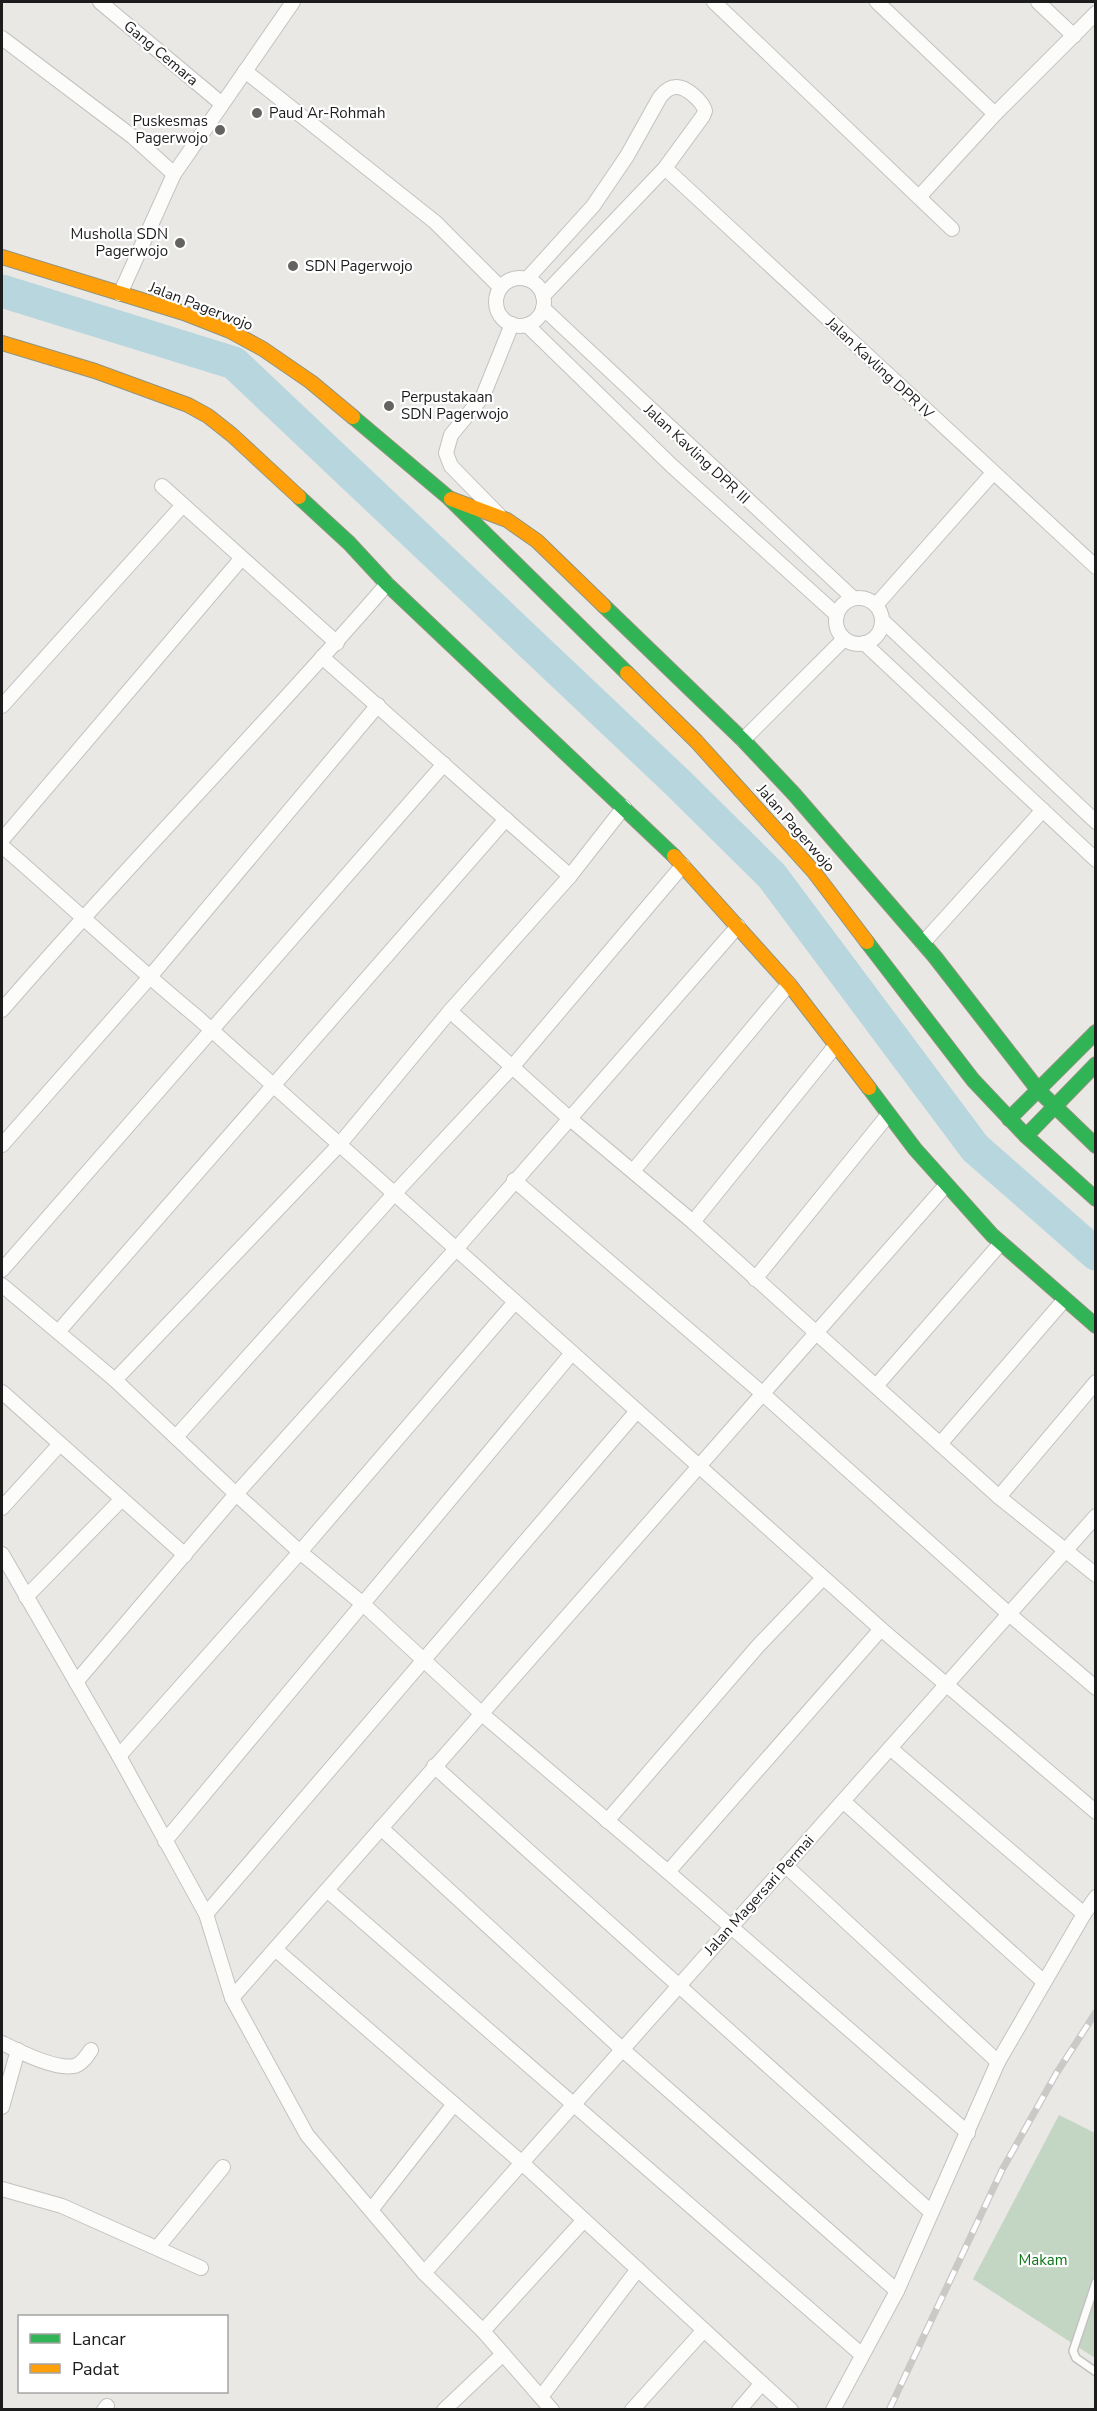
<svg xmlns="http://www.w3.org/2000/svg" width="1097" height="2411" viewBox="0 0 1097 2411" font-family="'Nunito Sans',sans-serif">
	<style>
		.cemetery { fill: #c3d5c3 }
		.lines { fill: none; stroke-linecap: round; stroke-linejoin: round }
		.river { stroke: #b8d6dd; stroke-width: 33 }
		.lane-casing { stroke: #c3c2c1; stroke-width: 10 }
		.street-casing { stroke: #c3c2c1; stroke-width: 16 }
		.fast-casing { stroke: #91937d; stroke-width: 16 }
		.slow-casing { stroke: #91937d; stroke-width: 16 }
		.lane { stroke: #fcfcfb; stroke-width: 7 }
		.street { stroke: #fcfcfb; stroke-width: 14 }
		.fast { stroke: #30b455; stroke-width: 14 }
		.slow { stroke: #ff9f0a; stroke-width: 14 }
		.rail-casing { stroke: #c9c9c8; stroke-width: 7 }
		.rail { stroke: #fff; stroke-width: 4.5; stroke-dasharray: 14; stroke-linecap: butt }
		.poi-dot { fill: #646362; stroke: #fff; stroke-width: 2 }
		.labels { text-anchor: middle; stroke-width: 4.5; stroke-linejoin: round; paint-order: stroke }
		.street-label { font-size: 15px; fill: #1c1c1c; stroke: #fff }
		.poi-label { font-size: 15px; fill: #1c1c1c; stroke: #fff; text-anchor: start }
		.park-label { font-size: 15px; fill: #0e7616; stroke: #fff }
	</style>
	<rect width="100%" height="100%" fill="#eae8e5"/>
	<path class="cemetery" d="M 1059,2115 L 1095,2133 L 1095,2358 L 973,2279 Z"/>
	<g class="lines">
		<path class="river" d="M 2,291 L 234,363 L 678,783 L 772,876 L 975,1148 L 1096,1254"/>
		<defs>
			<path id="lane" d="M 1096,2282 L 1073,2351 L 1076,2358 L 1096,2372"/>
			<g id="street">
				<path d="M 100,2 L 222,104"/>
				<path d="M 714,2 L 952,229"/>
				<path d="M 877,2 L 995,114"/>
				<path d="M 1038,2 L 1074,36"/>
				<path d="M 2,38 L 133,137 L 174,174"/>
				<path d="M 245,71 L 435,222 L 500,287"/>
				<path d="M 665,168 L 1096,567"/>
				<path d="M 919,197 L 995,114 L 1096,13"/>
				<circle cx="520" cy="302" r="24"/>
				<path d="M 527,279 L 593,206 L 627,156 L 660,97 C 664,92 669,87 676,87 C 686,86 703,102 705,111 L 703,116 L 665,168 L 543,296"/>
				<path d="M 120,294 L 174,174 L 293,2"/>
				<path d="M 543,308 L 853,598"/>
				<path d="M 527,325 L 672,466 L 837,615"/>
				<path d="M 162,486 L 337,643"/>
				<path d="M 499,515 L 451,466 L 446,453 L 451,435 L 483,396 L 512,324"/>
				<circle cx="859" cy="621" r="23"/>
				<path d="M 876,605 L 993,473"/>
				<path d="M 882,620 L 1096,822"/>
				<path d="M 864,643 L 1096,860"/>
				<path d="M 322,657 L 570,876"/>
				<path d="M 2,706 L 183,505"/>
				<path d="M 743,740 L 844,639"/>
				<path d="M 2,840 L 241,559"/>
				<path d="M 2,846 C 67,902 130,962 197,1017 L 881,1629 L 1096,1812"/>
				<path d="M 923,943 L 1043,810"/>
				<path d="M 2,1010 C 127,865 262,729 387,584"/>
				<path d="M 450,1011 L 569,1118 L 693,1222 L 999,1497 L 1096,1575"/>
				<path d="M 2,1145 L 149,978 L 378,705"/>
				<path d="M 633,1171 L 789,984"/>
				<path d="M 514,1180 L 762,1393 L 1009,1614 L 1096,1688"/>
				<path d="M 693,1222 L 836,1045"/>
				<path d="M 2,1270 L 444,764"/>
				<path d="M 755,1279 L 888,1115"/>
				<path d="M 2,1285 L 115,1380 L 236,1494 L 300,1552 L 363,1604 L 482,1714 L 668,1872 L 968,2133"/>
				<path d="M 58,1332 L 506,819"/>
				<path d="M 115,1380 L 339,1145 L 450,1011 L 570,876 L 624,807"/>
				<path d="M 876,1386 L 1001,1243"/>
				<path d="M 2,1392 L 185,1555"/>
				<path d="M 176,1437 L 394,1194 L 513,1066 L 683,865"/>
				<path d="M 940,1444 L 1065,1299"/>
				<path d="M 999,1497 L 1096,1382"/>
				<path d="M 2,1508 L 60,1444"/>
				<path d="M 2,1554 L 119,1756 L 206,1914 L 232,1998 L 307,2135 L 424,2273 L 483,2331 L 552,2410"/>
				<path d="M 26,1597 L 122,1499"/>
				<path d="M 76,1682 L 236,1494 L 456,1249 L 738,926"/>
				<path d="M 890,1748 L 1084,1914 L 1096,1897"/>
				<path d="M 119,1756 L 300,1552 L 515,1302"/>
				<path d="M 434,1766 L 931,2212"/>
				<path d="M 843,1801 L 1044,1982"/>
				<path d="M 607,1821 L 758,1646 L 823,1578"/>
				<path d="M 381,1828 L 623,2050 L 897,2291"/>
				<path d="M 165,1841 L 572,1353"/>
				<path d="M 786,1866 L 998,2062"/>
				<path d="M 668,1872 L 881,1629"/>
				<path d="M 328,1891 L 862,2355"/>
				<path d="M 206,1914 L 637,1411"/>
				<path d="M 275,1949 L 521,2162 L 791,2410"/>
				<path d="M 232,1998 L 946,1185"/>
				<path d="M 2,2043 C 18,2051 55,2070 74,2066 C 81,2065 87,2056 91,2050"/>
				<path d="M 2,2107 L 18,2050"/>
				<path d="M 2,2189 L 62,2206 L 201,2268"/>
				<path d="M 371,2210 L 454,2104"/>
				<path d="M 157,2248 L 223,2167"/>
				<path d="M 424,2273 L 1096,1516"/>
				<path d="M 483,2331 L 584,2220"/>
				<path d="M 541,2397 L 638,2269"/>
				<path d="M 104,2410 L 107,2406"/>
				<path d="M 444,2410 L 503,2354"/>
				<path d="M 632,2410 L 704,2330"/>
				<path d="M 739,2410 L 762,2383"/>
				<path d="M 833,2410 L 897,2291 L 998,2062 L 1084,1914"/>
			</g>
			<g id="fast">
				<path d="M 353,417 L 449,498 L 627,673"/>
				<path d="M 299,497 L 349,543 L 387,584 L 674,856"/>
				<path d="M 604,606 L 743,740 L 794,794 L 935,957 L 1039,1091 L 1096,1146"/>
				<path d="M 867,942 L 973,1080 L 1026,1136 L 1096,1199"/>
				<path d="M 869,1088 L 915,1149 L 992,1235 L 1096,1326"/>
				<path d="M 1009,1119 L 1096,1032"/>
				<path d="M 1026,1136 L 1096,1064"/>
			</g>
			<g id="slow">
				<path d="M 2,257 L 184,313 L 230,331 L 263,349 L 311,382 L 353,417"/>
				<path d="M 2,343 L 95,371 L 188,405 L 208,416 L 232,435 L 299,497"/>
				<path d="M 451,499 L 507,520 L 537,541 L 604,606"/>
				<path d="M 627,673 L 696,741 L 814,872 L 867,942"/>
				<path d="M 674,856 L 789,984 L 869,1088"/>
			</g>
		</defs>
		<use href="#lane" class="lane-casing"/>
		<use href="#street" class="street-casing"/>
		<use href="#fast" class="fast-casing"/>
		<use href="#slow" class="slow-casing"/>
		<use href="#lane" class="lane"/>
		<use href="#street" class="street"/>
		<use href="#fast" class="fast"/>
		<use href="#slow" class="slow"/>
		<defs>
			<path id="rail" d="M 889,2410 L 1002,2170 L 1056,2074 L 1096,2012"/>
		</defs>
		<use href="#rail" class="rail-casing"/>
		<use href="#rail" class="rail"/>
	</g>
	<g class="poi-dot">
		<circle cx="257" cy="113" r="6"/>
		<circle cx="220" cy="130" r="6"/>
		<circle cx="180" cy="243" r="6"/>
		<circle cx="293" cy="266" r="6"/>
		<circle cx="389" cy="406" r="6"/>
	</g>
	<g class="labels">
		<g class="street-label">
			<text transform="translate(161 53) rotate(40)" y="5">Gang Cemara</text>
			<text transform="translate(201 306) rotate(21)" y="5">Jalan Pagerwojo</text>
			<text transform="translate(880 368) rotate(43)" y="5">Jalan Kavling DPR IV</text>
			<text transform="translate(697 454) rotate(43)" y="5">Jalan Kavling DPR III</text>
			<text transform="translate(796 828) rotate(49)" y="5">Jalan Pagerwojo</text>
			<text transform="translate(759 1895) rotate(-48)" y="5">Jalan Magersari Permai</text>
		</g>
		<g class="poi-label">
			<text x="269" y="118">Paud Ar-Rohmah</text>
			<text x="208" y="126" text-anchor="end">Puskesmas<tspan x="208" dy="17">Pagerwojo</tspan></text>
			<text x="168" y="239" text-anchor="end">Musholla SDN<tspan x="168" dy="17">Pagerwojo</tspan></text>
			<text x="305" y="271">SDN Pagerwojo</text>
			<text x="401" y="402">Perpustakaan<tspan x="401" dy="17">SDN Pagerwojo</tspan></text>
		</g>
		<g class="park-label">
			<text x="1043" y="2265">Makam</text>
		</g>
	</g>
	<rect width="1097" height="2411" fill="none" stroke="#1c1c1c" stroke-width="6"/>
	<rect x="18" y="2315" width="210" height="78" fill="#ffffff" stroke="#a4a4a4" stroke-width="1.5"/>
	<rect x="30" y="2334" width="30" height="9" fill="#30b455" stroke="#a4a4a4" stroke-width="1.5"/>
	<text x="72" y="2345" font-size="18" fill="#1c1c1c">Lancar</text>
	<rect x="30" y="2364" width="30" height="9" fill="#ff9f0a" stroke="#a4a4a4" stroke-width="1.5"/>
	<text x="72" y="2375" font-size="18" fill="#1c1c1c">Padat</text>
</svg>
